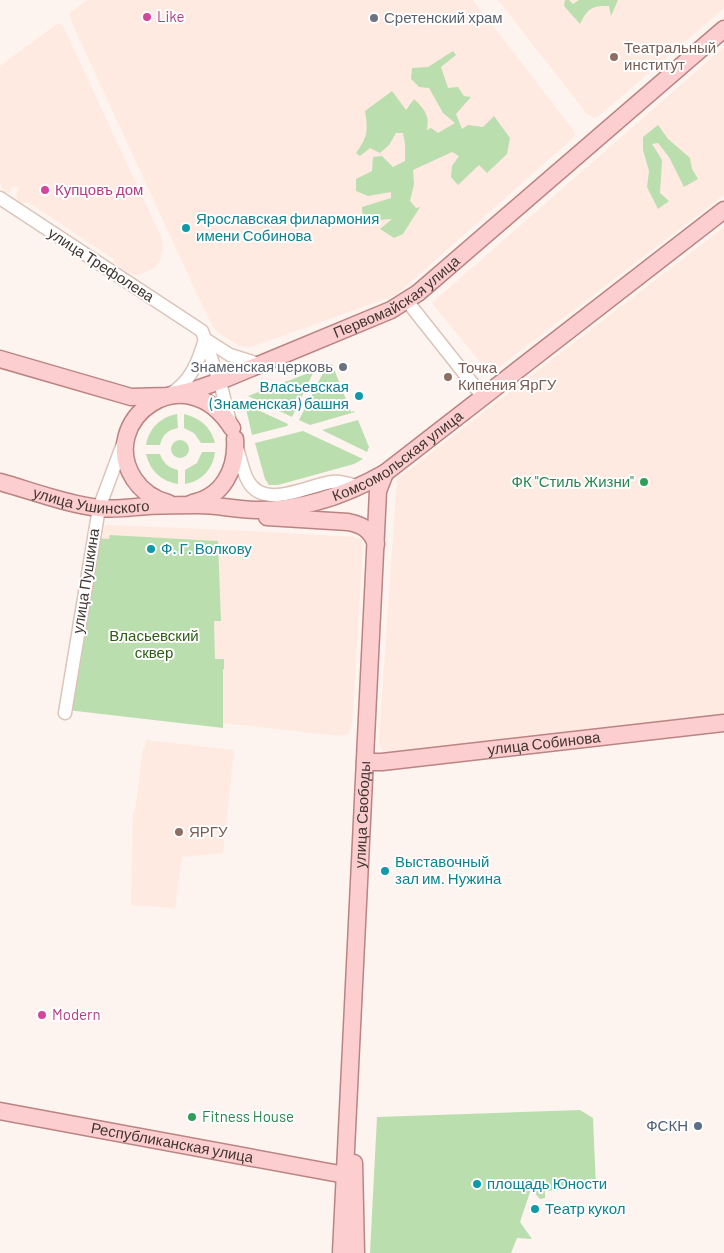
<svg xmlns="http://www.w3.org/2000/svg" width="724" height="1253" viewBox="0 0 724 1253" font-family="Barlow,sans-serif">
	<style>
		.built { fill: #feeae1; fill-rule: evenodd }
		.green { fill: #bbdeae }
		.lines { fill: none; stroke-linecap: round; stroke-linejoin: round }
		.minor-casing { stroke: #dcc4b9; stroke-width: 15 }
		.major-casing { stroke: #ba8483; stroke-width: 19 }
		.minor { stroke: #fff; stroke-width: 12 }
		.major { stroke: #fdcecf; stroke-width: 16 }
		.hotel-dot { fill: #d1479c; stroke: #fff; stroke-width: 2 }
		.worship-dot { fill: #6b7280; stroke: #fff; stroke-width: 2 }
		.education-dot { fill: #8d6e63; stroke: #fff; stroke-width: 2 }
		.culture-dot { fill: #0f9aa8; stroke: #fff; stroke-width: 2 }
		.leisure-dot { fill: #2e9e5b; stroke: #fff; stroke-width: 2 }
		.service-dot { fill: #5c6f8a; stroke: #fff; stroke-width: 2 }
		.labels { text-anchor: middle; stroke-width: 4; stroke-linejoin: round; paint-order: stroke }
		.hotel-label { font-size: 15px; fill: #b23c85; stroke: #fff; text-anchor: start }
		.worship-label { font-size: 15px; fill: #5b616d; stroke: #fff; text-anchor: start }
		.education-label { font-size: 15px; fill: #785e54; stroke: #fff; text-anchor: start }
		.culture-label { font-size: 15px; fill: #0d838f; stroke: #fff; text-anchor: start }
		.street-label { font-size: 15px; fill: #403632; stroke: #fff }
		.leisure-label { font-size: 15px; fill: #27864d; stroke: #fff; text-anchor: end }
		.park-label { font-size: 15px; fill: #2b5d12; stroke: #fff }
		.service-label { font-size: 15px; fill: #4e5e75; stroke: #fff; text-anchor: end }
	</style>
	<rect width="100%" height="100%" fill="#fdf3ef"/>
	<g class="built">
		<path d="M 87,0 L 473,0 L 574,131 L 575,136 L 396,295 L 251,347 L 239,346 L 219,333 L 213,327 L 203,307 L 72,23 L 70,13 Z"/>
		<path d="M 498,0 L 724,0 L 724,8 L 600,115 L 594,118 L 587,114 Z"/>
		<path d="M 57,24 L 61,24 L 64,28 L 162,239 L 163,249 L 160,261 L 154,268 L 144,273 L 137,275 L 129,273 L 113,262 L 115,260 L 28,202 L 21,203 L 18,201 L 16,196 L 19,187 L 13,186 L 10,192 L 6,193 L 4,192 L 0,182 L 0,66 Z"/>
		<path d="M 724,47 L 724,195 L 490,374 L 432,303 Z"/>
		<path d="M 724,227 L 724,715 L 387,754 L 384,752 L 381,749 L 379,740 L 397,479 Z"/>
		<path d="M 110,525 L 250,531 L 354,537 L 362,539 L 363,545 L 352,723 L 349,734 L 339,736 L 87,708 L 81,705 L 76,699 L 75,695 L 100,534 L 104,526 ZM 110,535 L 218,541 L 221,620 L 214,621 L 215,659 L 224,660 L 224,669 L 223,669 L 223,714 L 85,698 Z"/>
		<path d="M 146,740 L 234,750 L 223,853 L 182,857 L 175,908 L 131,905 L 133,812 L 135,811 L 143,748 L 145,748 Z"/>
	</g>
	<g class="green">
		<path d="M 565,0 L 569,0 L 573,4 L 579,0 L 618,0 L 611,16 L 609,6 C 591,6 588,8 580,24 L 564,6 Z"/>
		<path d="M 453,51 L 456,55 L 441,67 L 448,88 L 458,87 L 464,96 L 471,97 L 456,114 L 462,129 L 468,125 L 483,127 L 494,116 L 510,138 L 507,154 L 487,173 L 479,165 L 458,185 L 451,177 L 452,166 L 459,156 L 452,152 L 413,170 L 414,184 L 410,201 L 416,208 L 420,207 L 403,234 L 394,238 L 380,229 L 392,219 L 363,221 L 362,207 L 391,198 L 391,192 L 368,196 L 356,191 L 356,179 L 372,171 L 373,157 L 382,156 L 393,167 L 405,161 L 405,144 L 403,133 L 396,133 L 389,145 L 380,153 L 370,148 L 360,156 L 356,153 C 368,136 368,131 365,111 L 392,91 L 406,110 L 414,99 C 424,109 430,115 427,130 L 431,128 L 438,133 L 455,123 L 443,113 L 429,88 L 419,87 L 411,79 L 412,68 L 428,67 Z"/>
		<path d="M 658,125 L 668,139 L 690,158 L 692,169 L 698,179 L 684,187 L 669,157 L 658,143 L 652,144 L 662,160 L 660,193 L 669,201 L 658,209 L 647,187 L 649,171 L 643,150 L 643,137 Z"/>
		<path d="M 332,364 L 351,412 L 354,411 L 355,412 L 310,425 L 299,420 L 326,367 Z"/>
		<path d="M 314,371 L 292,417 L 248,396 Z"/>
		<path d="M 245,404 L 288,424 L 287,426 L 252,435 Z"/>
		<path d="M 177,414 L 178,428 C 168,430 162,435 160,445 L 146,445 C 149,428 161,417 177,414 Z"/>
		<path d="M 184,414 C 200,418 211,427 215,443 L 201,443 L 194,433 L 184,428 Z"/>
		<path d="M 358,420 L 369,447 L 367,452 L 322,430 Z"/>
		<path d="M 303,431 L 363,459 L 354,464 L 278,485 L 269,485 L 265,479 L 255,443 Z"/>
		<circle cx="180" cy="449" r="9"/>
		<path d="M 202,452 L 215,452 C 213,469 202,481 185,484 L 185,470 L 197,463 Z"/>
		<path d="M 146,454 L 160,454 C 163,463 169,468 178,470 L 178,484 C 161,481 150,471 146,454 Z"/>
		<path d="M 110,535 L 218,541 L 221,621 L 214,621 L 215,659 L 224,659 L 224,669 L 223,669 L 223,728 L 67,710 L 95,538 L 109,539 Z"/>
		<path d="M 580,1110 L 593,1118 L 596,1188 L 545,1191 L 545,1198 L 540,1199 L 531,1189 L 520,1222 L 532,1239 L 517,1238 L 511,1253 L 370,1253 L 377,1117 Z"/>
	</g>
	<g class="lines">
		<defs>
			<g id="minor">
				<path d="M 0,198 L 202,331 L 222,390 L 231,426"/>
				<path d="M 407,301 L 483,397"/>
				<path d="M 205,339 L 230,355 L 259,364"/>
				<path d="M 170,394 C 191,382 199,360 205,339"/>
				<path d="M 236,445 C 240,456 242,469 247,479 C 263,512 307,485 332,482 C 341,481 350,484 358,487"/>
				<path d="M 65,713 L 99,508 L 124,441"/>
			</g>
			<g id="major">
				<path id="s1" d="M 0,359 L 131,397 L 167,396 L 194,390 L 220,381 L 391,310 L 418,293 L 724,29"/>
				<path id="s2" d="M 0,482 C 32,491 66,504 99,508 C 116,510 132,507 148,506 C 165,505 181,505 198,505 C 218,505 238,510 258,510 C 303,510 346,495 385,473 L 724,210"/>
				<path d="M 168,503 C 153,499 142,491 134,479 C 96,421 185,353 232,428"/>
				<path d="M 192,503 C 223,497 237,469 235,439"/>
				<path d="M 267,517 L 348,522 C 363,525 371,530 376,544"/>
				<path id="s3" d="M 365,762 L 382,762 L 724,723"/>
				<path id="s4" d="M 0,1111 L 345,1175"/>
				<path d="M 354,1163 L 356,1253"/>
				<path id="s5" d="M 341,1253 C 354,999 366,745 378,491 L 385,473"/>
			</g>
		</defs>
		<use href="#minor" class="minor-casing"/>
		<use href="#major" class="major-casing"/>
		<use href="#minor" class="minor"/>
		<use href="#major" class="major"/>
	</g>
	<g class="hotel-dot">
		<circle cx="147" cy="17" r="5"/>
		<circle cx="45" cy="190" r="5"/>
		<circle cx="42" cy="1015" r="5"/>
	</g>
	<g class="worship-dot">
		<circle cx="374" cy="18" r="5"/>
		<circle cx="343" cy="367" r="5"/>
	</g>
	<g class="education-dot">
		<circle cx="614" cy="57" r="5"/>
		<circle cx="448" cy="377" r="5"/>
		<circle cx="179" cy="832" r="5"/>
	</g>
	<g class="culture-dot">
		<circle cx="186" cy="228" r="5"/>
		<circle cx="359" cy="396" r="5"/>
		<circle cx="151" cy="549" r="5"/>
		<circle cx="385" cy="871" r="5"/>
		<circle cx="477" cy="1184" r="5"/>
		<circle cx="535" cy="1209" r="5"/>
	</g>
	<g class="leisure-dot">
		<circle cx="644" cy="482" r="5"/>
		<circle cx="192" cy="1117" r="5"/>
	</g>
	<circle class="service-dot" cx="698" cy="1126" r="5"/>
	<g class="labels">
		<g class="hotel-label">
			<text x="157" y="22">Like</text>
			<text x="55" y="195">Купцовъ дом</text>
			<text x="52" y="1020">Modern</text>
		</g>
		<g class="worship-label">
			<text x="384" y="23">Сретенский храм</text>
			<text x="333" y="372" text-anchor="end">Знаменская церковь</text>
		</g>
		<g class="education-label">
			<text x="624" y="53">Театральный<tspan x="624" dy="17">институт</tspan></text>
			<text x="458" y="373">Точка<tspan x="458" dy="17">Кипения ЯрГУ</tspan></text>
			<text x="189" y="837">ЯРГУ</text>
		</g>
		<g class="culture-label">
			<text x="196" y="224">Ярославская филармония<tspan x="196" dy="17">имени Собинова</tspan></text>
			<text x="349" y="392" text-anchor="end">Власьевская<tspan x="349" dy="17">(Знаменская) башня</tspan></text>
			<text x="161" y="554">Ф. Г. Волкову</text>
			<text x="395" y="867">Выставочный<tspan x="395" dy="17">зал им. Нужина</tspan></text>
			<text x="487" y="1189">площадь Юности</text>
			<text x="545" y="1214">Театр кукол</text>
		</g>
		<g class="street-label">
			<text transform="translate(101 265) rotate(33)" y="5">улица Трефолева</text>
			<text dy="5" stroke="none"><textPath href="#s1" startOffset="424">Первомайская улица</textPath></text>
			<text dy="5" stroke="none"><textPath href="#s2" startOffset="415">Комсомольская улица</textPath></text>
			<text dy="5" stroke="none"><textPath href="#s2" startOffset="94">улица Ушинского</textPath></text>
			<text transform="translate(86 581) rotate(-81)" y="5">улица Пушкина</text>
			<text dy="5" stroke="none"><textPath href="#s3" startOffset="180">улица Собинова</textPath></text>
			<text dy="5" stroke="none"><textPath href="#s5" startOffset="439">улица Свободы</textPath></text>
			<text dy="5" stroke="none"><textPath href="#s4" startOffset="175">Республиканская улица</textPath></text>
		</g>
		<g class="leisure-label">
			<text x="634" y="487">ФК "Стиль Жизни"</text>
			<text x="202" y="1122" text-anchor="start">Fitness House</text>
		</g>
		<g class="park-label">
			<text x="154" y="641">Власьевский<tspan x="154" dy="17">сквер</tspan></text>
		</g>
		<g class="service-label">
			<text x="688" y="1131">ФСКН</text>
		</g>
	</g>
</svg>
